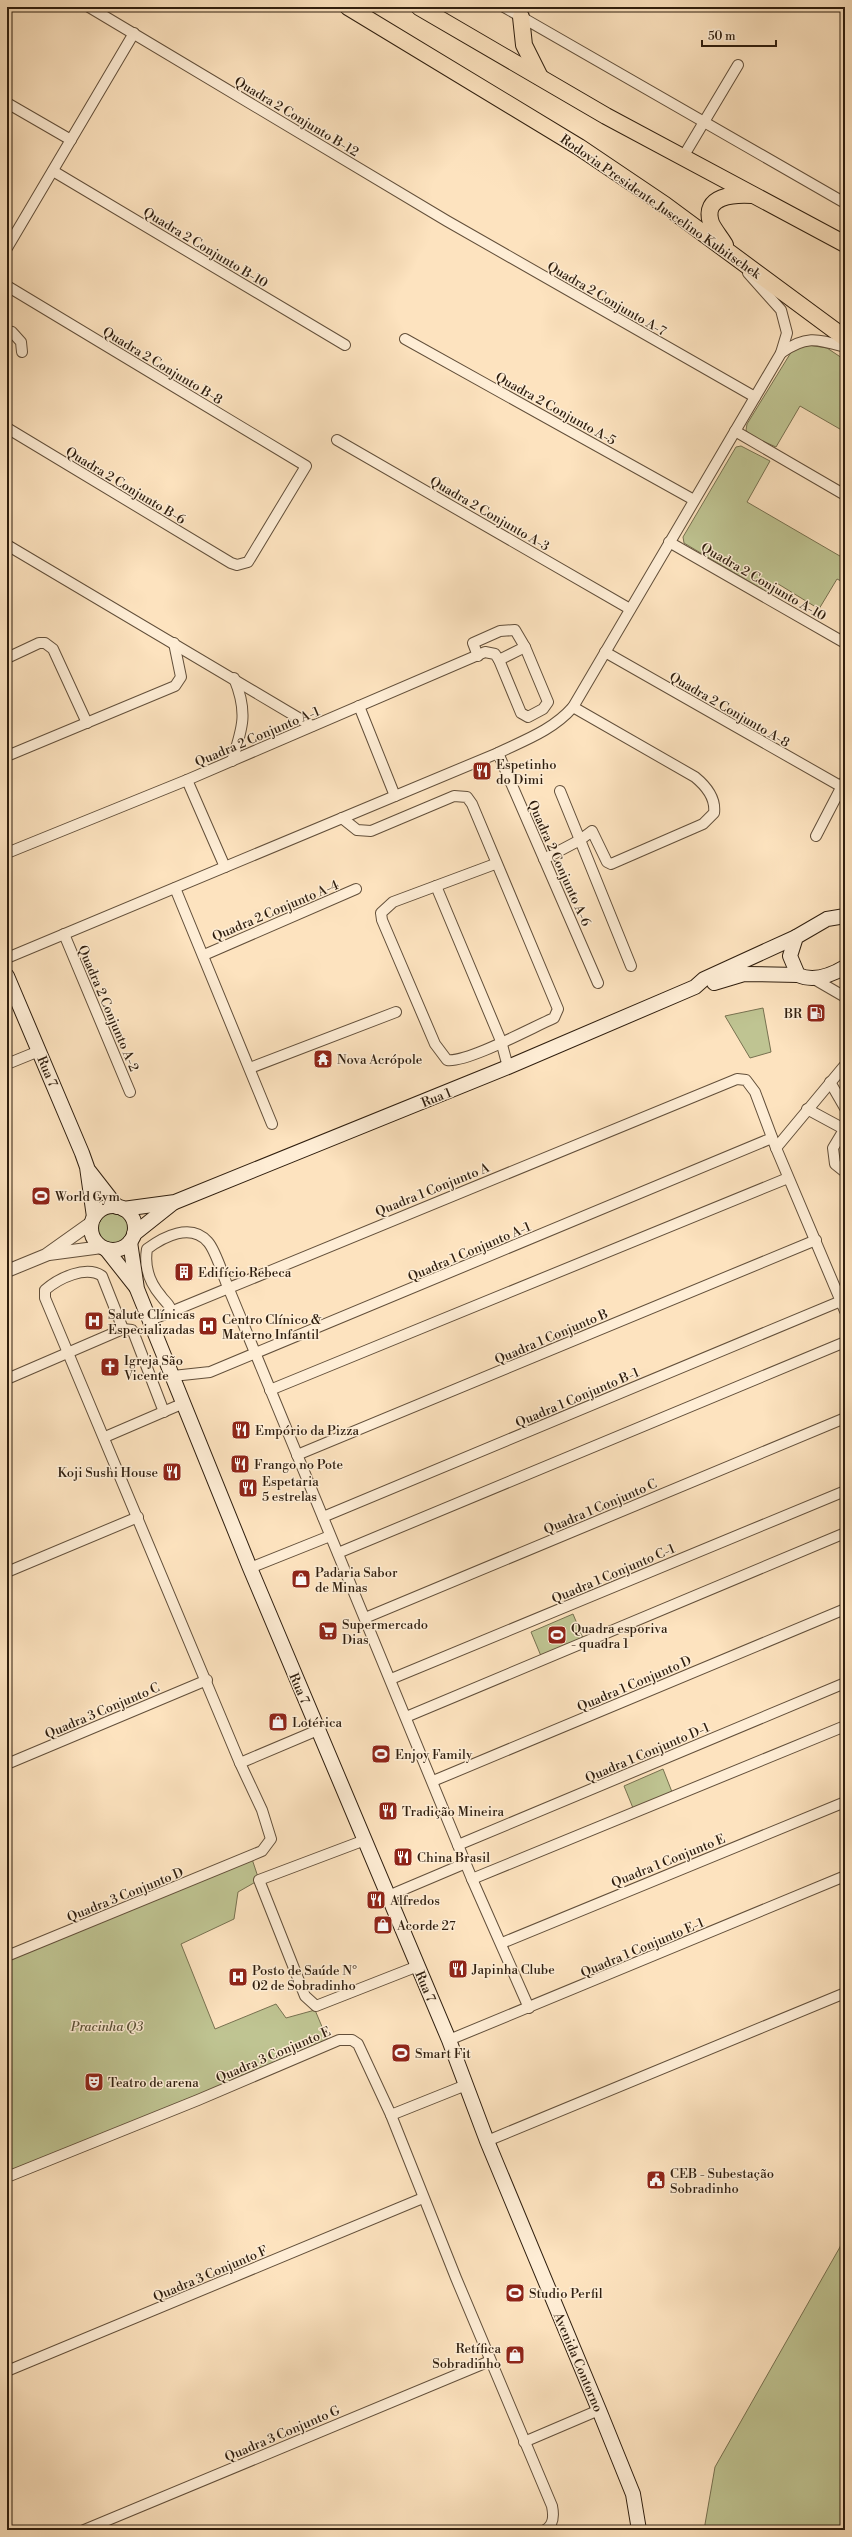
<svg xmlns="http://www.w3.org/2000/svg" width="852" height="2537" viewBox="0 0 852 2537" font-family="'Libre Bodoni',serif">
	<style>
		.green { fill: #bfc492; stroke: #777150 }
		.lines { fill: none; stroke-linecap: round; stroke-linejoin: round }
		.minor-casing { stroke: #624f3a; stroke-width: 12 }
		.tertiary-casing { stroke: #624f3a; stroke-width: 14 }
		.secondary-casing { stroke: #2f1e0e; stroke-width: 16 }
		.trunk-casing { stroke: #2f1e0e; stroke-width: 18 }
		.minor { stroke: #feedd5; stroke-width: 10 }
		.tertiary { stroke: #feedd5; stroke-width: 12 }
		.secondary { stroke: #feedd5; stroke-width: 14 }
		.trunk { stroke: #fde3bf; stroke-width: 16 }
		.labels { text-anchor: middle; stroke-width: 3; stroke-linejoin: round; paint-order: stroke }
		.street-label { font-size: 13px; fill: #2f1e0e; stroke: #feedd5 }
		.poi-label { font-size: 13px; fill: #2f1e0e; stroke: #feedd5; text-anchor: start }
		.park-label { font-size: 13px; font-style: italic; fill: #5a5036; stroke: #feedd5 }
	</style>
	<rect width="100%" height="100%" fill="#fde3bf"/>
	<filter id="stains"><feTurbulence type="fractalNoise" baseFrequency=".005" numOctaves="4"/><feColorMatrix values="0 0 0 0 .2 0 0 0 0 .09 0 0 0 0 .02 0 0 0 .5 -.17"/></filter>
	<radialGradient id="worn" r=".72"><stop offset=".6" stop-color="#630" stop-opacity="0"/><stop offset="1" stop-color="#630" stop-opacity=".3"/></radialGradient>
	<g class="green">
		<path d="M 808,345 L 827,348 L 845,360 L 845,432 L 800,406 L 776,447 L 749,435 L 746,430 L 747,424 L 790,354 L 794,350 Z"/>
		<path d="M 741,446 L 770,461 L 747,502 L 845,559 L 845,583 L 837,579 L 819,609 L 775,582 L 768,593 L 684,543 L 683,537 L 736,447 Z"/>
		<path d="M 763,1008 L 771,1052 L 750,1058 L 725,1016 Z"/>
		<circle cx="113" cy="1228" r="18"/>
		<path d="M 573,1614 L 583,1638 L 541,1656 L 531,1632 Z"/>
		<path d="M 663,1769 L 672,1792 L 633,1808 L 624,1786 Z"/>
		<path d="M 252,1859 L 259,1880 L 238,1892 L 234,1919 L 181,1944 L 215,2029 L 276,2004 L 286,2018 L 315,2010 L 328,2041 L 7,2174 L 7,1961 Z"/>
		<path d="M 845,2230 L 845,2530 L 704,2530 L 715,2467 L 840,2247 Z"/>
	</g>
	<g class="lines">
		<defs>
			<g id="minor">
				<path d="M 89,7 L 447,221 L 755,397"/>
				<path d="M 504,7 L 845,203"/>
				<path d="M 7,103 L 71,140"/>
				<path d="M 683,157 L 738,65"/>
				<path d="M 53,171 L 345,345"/>
				<path d="M 7,248 L 134,33"/>
				<path d="M 7,286 L 306,466 L 248,562 L 237,565 L 231,563 L 7,428"/>
				<path d="M 7,331 L 12,332 L 21,342 L 22,352"/>
				<path d="M 405,339 L 694,500"/>
				<path d="M 781,353 C 806,335 817,339 845,347"/>
				<path d="M 735,431 L 845,495"/>
				<path d="M 337,440 L 630,609"/>
				<path d="M 669,542 L 845,643"/>
				<path d="M 7,545 L 312,726"/>
				<path d="M 605,652 L 842,787"/>
				<path d="M 478,656 L 473,643 L 500,631 L 515,630 L 525,647 L 499,660"/>
				<path d="M 7,658 L 39,643 L 45,643 L 53,649 L 87,723"/>
				<path d="M 359,706 L 395,796"/>
				<path d="M 498,753 L 598,983"/>
				<path d="M 7,756 L 175,686 L 181,677 L 174,643"/>
				<path d="M 232,761 C 243,727 248,712 234,678"/>
				<path d="M 187,780 L 225,867"/>
				<path d="M 560,791 L 580,840 L 592,831 L 607,862 L 611,864 L 703,824 L 714,813 C 716,798 706,786 695,777 L 573,707"/>
				<path d="M 342,818 L 357,830 L 371,831 L 454,796 L 467,797 L 472,804 L 558,1009 L 554,1018 C 533,1027 467,1063 447,1060 L 435,1044 L 382,920 L 381,913 L 393,902 L 495,864"/>
				<path d="M 816,836 L 844,782"/>
				<path d="M 7,853 L 187,780 L 485,652 L 495,654 L 499,660 L 521,713 L 528,717 L 543,709 L 548,702 L 525,647"/>
				<path d="M 544,859 L 580,840 L 631,966"/>
				<path d="M 436,886 L 501,1041 L 508,1067"/>
				<path d="M 175,888 L 272,1124"/>
				<path d="M 64,934 L 130,1092"/>
				<path d="M 204,955 L 356,889"/>
				<path d="M 7,958 L 498,753 C 525,740 553,730 573,707 L 781,353 L 787,333 L 781,310 L 748,273"/>
				<path d="M 814,979 L 845,997"/>
				<path d="M 7,1064 L 39,1051"/>
				<path d="M 250,1068 L 396,1012"/>
				<path d="M 830,1082 L 845,1108"/>
				<path d="M 807,1109 L 844,1129"/>
				<path d="M 845,1128 L 833,1148 L 835,1164 L 845,1172"/>
				<path d="M 776,1148 L 845,1065"/>
				<path d="M 171,1311 C 170,1304 165,1302 161,1296 C 149,1282 144,1267 147,1249 C 163,1237 191,1222 208,1242 C 216,1251 223,1276 228,1287 L 472,1879 L 529,2008"/>
				<path d="M 151,1320 L 737,1079 L 746,1080 L 755,1092 L 776,1148 L 845,1311"/>
				<path d="M 173,1376 L 210,1372 L 772,1138"/>
				<path d="M 7,1379 L 123,1329 L 132,1330 L 134,1334 L 164,1412"/>
				<path d="M 270,1390 L 788,1178"/>
				<path d="M 105,1437 L 184,1403"/>
				<path d="M 297,1455 L 816,1240"/>
				<path d="M 323,1517 L 841,1301"/>
				<path d="M 338,1553 L 845,1342"/>
				<path d="M 250,1568 L 330,1536"/>
				<path d="M 7,1572 L 138,1517"/>
				<path d="M 365,1618 L 845,1418"/>
				<path d="M 391,1679 L 845,1491"/>
				<path d="M 406,1717 L 845,1533"/>
				<path d="M 240,1763 L 318,1730"/>
				<path d="M 7,1764 L 207,1680"/>
				<path d="M 433,1781 L 845,1609"/>
				<path d="M 365,1840 L 259,1880 L 305,1996 L 316,2006 L 418,1966"/>
				<path d="M 458,1845 L 845,1683"/>
				<path d="M 472,1879 L 845,1726"/>
				<path d="M 388,1896 L 466,1863"/>
				<path d="M 502,1943 L 845,1802"/>
				<path d="M 7,1956 L 262,1851 L 271,1839 L 262,1810 L 240,1763 L 45,1298 L 45,1290 C 59,1278 86,1265 102,1276 L 123,1329"/>
				<path d="M 449,2040 L 845,1876"/>
				<path d="M 391,2115 L 456,2278 L 552,2506 C 554,2516 554,2525 545,2530"/>
				<path d="M 487,2141 L 845,1993"/>
				<path d="M 7,2177 L 198,2100 L 339,2040 L 352,2040 L 358,2044 L 391,2115 L 466,2085"/>
				<path d="M 7,2371 L 423,2198"/>
				<path d="M 524,2442 L 599,2410"/>
				<path d="M 84,2530 L 490,2361"/>
			</g>
			<g id="tertiary">
				<path d="M 49,1254 L 102,1247"/>
				<path d="M 7,1271 L 46,1255 L 91,1223"/>
			</g>
			<g id="secondary">
				<path d="M 845,916 L 827,919 L 796,937 L 790,956 L 798,975 C 814,982 830,976 845,967"/>
				<path d="M 7,976 L 82,1153 L 87,1167 L 94,1217"/>
				<path d="M 714,983 L 744,974 L 798,975"/>
				<path d="M 89,1171 L 117,1207"/>
				<circle cx="113" cy="1228" r="22"/>
				<path d="M 123,1209 L 175,1202 L 508,1067 L 695,987 L 704,979 L 796,937"/>
				<path d="M 134,1234 L 173,1203"/>
				<path d="M 130,1242 L 137,1289 L 250,1568 L 449,2040 L 487,2141 L 599,2410 L 633,2494 L 639,2530"/>
				<path d="M 106,1249 L 136,1287"/>
			</g>
			<g id="trunk">
				<path d="M 348,7 L 579,147 L 665,205 L 845,338"/>
				<path d="M 419,7 L 606,116 L 845,244"/>
				<path d="M 521,17 L 524,45 L 540,77"/>
				<path d="M 725,245 C 721,238 714,230 711,223 C 702,195 735,194 752,195"/>
			</g>
		</defs>
		<use href="#minor" class="minor-casing"/>
		<use href="#tertiary" class="tertiary-casing"/>
		<use href="#secondary" class="secondary-casing"/>
		<use href="#trunk" class="trunk-casing"/>
		<use href="#minor" class="minor"/>
		<use href="#tertiary" class="tertiary"/>
		<use href="#secondary" class="secondary"/>
		<use href="#trunk" class="trunk"/>
	</g>
	<defs>
		<symbol id="restaurant-square" viewBox="-11 -11 22 22"><rect x="-9" y="-9" width="18" height="18" rx="4" fill="#8f2418" stroke="#feedd5"/><path d="M-5-6h1v4h1v-4h1v4h1v-4h1v5L-1.5 .5V6h-2V.5L-5-1ZM5-6V6H3V1.5H1.5Q1.5-4 5-6Z" fill="#fff"/></symbol>
		<symbol id="fuel-square" viewBox="-11 -11 22 22"><rect x="-9" y="-9" width="18" height="18" rx="4" fill="#8f2418" stroke="#feedd5"/><path d="M-5.5-6h7V0h2V4h1.3V-2.5L3-4.5l.8-.8L6-3V5H2.5V1h-1V6h-7ZM-4.2-4.7v3.2H.2V-4.7Z" fill="#fff"/></symbol>
		<symbol id="temple-square" viewBox="-11 -11 22 22"><rect x="-9" y="-9" width="18" height="18" rx="4" fill="#8f2418" stroke="#feedd5"/><path d="M0-6L5-2H3V0L6.5 2.5H4V6H1.5V3h-3V6H-4V2.5H-6.5L-3 0V-2H-5Z" fill="#fff"/></symbol>
		<symbol id="stadium-square" viewBox="-11 -11 22 22"><rect x="-9" y="-9" width="18" height="18" rx="4" fill="#8f2418" stroke="#feedd5"/><path d="M0-5a6.5 5 0 1 0 0 10a6.5 5 0 1 0 0-10ZM-3.5-1.8h7v3.6h-7Z" fill="#fff"/></symbol>
		<symbol id="building-square" viewBox="-11 -11 22 22"><rect x="-9" y="-9" width="18" height="18" rx="4" fill="#8f2418" stroke="#feedd5"/><path d="M-4-6H4V6H1V3H-1V6H-4ZM-2.5-4.3h1.7v1.8h-1.7ZM.8-4.3h1.7v1.8H.8ZM-2.5-1h1.7V.8h-1.7ZM.8-1h1.7V.8H.8Z" fill="#fff"/></symbol>
		<symbol id="hospital-square" viewBox="-11 -11 22 22"><rect x="-9" y="-9" width="18" height="18" rx="4" fill="#8f2418" stroke="#feedd5"/><path d="M-5-5h3v3.5h4V-5h3V5h-3V1.5h-4V5h-3Z" fill="#fff"/></symbol>
		<symbol id="church-square" viewBox="-11 -11 22 22"><rect x="-9" y="-9" width="18" height="18" rx="4" fill="#8f2418" stroke="#feedd5"/><path d="M-1.2-6h2.4v3.5h3.3v2.4h-3.3V6h-2.4V-.1h-3.3v-2.4h3.3Z" fill="#fff"/></symbol>
		<symbol id="shop-square" viewBox="-11 -11 22 22"><rect x="-9" y="-9" width="18" height="18" rx="4" fill="#8f2418" stroke="#feedd5"/><path d="M-5-2.5h2.3a2.7 3.5 0 0 1 5.4 0H5L5.5 6h-11ZM-1.5-2.5h3a1.5 2.3 0 0 0-3 0Z" fill="#fff"/></symbol>
		<symbol id="supermarket-square" viewBox="-11 -11 22 22"><rect x="-9" y="-9" width="18" height="18" rx="4" fill="#8f2418" stroke="#feedd5"/><path d="M-6-5.5h2.5l.6 2H6L4.5 2H-2.5L-4.4-4H-6ZM-1.5 3.2a1.3 1.3 0 1 0 .1 0ZM3 3.2a1.3 1.3 0 1 0 .1 0Z" fill="#fff"/></symbol>
		<symbol id="theatre-square" viewBox="-11 -11 22 22"><rect x="-9" y="-9" width="18" height="18" rx="4" fill="#8f2418" stroke="#feedd5"/><path d="M-5-5.5Q0-4 5-5.5V0Q5 5 0 6Q-5 5-5 0ZM-3.3-2.5H-1v1.5H-3.3ZM1-2.5H3.3v1.5H1ZM-2.8 1Q0 5.5 2.8 1Z" fill="#fff"/></symbol>
		<symbol id="civic-square" viewBox="-11 -11 22 22"><rect x="-9" y="-9" width="18" height="18" rx="4" fill="#8f2418" stroke="#feedd5"/><path d="M-.6-6.5H3V-4.5H.6V-3L4-1V1h2V6H-6V1h2V-1L-.6-3ZM-1.2 2.5V6h2.4V2.5Z" fill="#fff"/></symbol>
	</defs>
	<g fill-rule="evenodd">
		<use href="#restaurant-square" x="471" y="760" width="22" height="22"/>
		<use href="#fuel-square" x="805" y="1002" width="22" height="22"/>
		<use href="#temple-square" x="312" y="1048" width="22" height="22"/>
		<use href="#stadium-square" x="30" y="1185" width="22" height="22"/>
		<use href="#building-square" x="173" y="1261" width="22" height="22"/>
		<use href="#hospital-square" x="83" y="1310" width="22" height="22"/>
		<use href="#hospital-square" x="197" y="1315" width="22" height="22"/>
		<use href="#church-square" x="99" y="1356" width="22" height="22"/>
		<use href="#restaurant-square" x="230" y="1419" width="22" height="22"/>
		<use href="#restaurant-square" x="229" y="1453" width="22" height="22"/>
		<use href="#restaurant-square" x="161" y="1461" width="22" height="22"/>
		<use href="#restaurant-square" x="237" y="1477" width="22" height="22"/>
		<use href="#shop-square" x="290" y="1568" width="22" height="22"/>
		<use href="#supermarket-square" x="317" y="1620" width="22" height="22"/>
		<use href="#stadium-square" x="546" y="1624" width="22" height="22"/>
		<use href="#shop-square" x="267" y="1711" width="22" height="22"/>
		<use href="#stadium-square" x="370" y="1743" width="22" height="22"/>
		<use href="#restaurant-square" x="377" y="1800" width="22" height="22"/>
		<use href="#restaurant-square" x="392" y="1846" width="22" height="22"/>
		<use href="#restaurant-square" x="365" y="1889" width="22" height="22"/>
		<use href="#shop-square" x="372" y="1914" width="22" height="22"/>
		<use href="#restaurant-square" x="447" y="1958" width="22" height="22"/>
		<use href="#hospital-square" x="227" y="1966" width="22" height="22"/>
		<use href="#stadium-square" x="390" y="2042" width="22" height="22"/>
		<use href="#theatre-square" x="83" y="2071" width="22" height="22"/>
		<use href="#civic-square" x="645" y="2169" width="22" height="22"/>
		<use href="#stadium-square" x="504" y="2282" width="22" height="22"/>
		<use href="#shop-square" x="504" y="2344" width="22" height="22"/>
	</g>
	<g class="labels">
		<g class="street-label">
			<text transform="translate(297 116) rotate(31)" y="5">Quadra 2 Conjunto B-12</text>
			<text transform="translate(661 206) rotate(35)" y="5">Rodovia Presidente Juscelino Kubitschek</text>
			<text transform="translate(206 247) rotate(31)" y="5">Quadra 2 Conjunto B-10</text>
			<text transform="translate(607 298) rotate(30)" y="5">Quadra 2 Conjunto A-7</text>
			<text transform="translate(163 365) rotate(31)" y="5">Quadra 2 Conjunto B-8</text>
			<text transform="translate(556 408) rotate(29)" y="5">Quadra 2 Conjunto A-5</text>
			<text transform="translate(126 485) rotate(31)" y="5">Quadra 2 Conjunto B-6</text>
			<text transform="translate(490 513) rotate(30)" y="5">Quadra 2 Conjunto A-3</text>
			<text transform="translate(764 581) rotate(30)" y="5">Quadra 2 Conjunto A-10</text>
			<text transform="translate(730 709) rotate(30)" y="5">Quadra 2 Conjunto A-8</text>
			<text transform="translate(257 736) rotate(-23)" y="5">Quadra 2 Conjunto A-1</text>
			<text transform="translate(560 863) rotate(66)" y="5">Quadra 2 Conjunto A-6</text>
			<text transform="translate(275 910) rotate(-23)" y="5">Quadra 2 Conjunto A-4</text>
			<text transform="translate(109 1008) rotate(67)" y="5">Quadra 2 Conjunto A-2</text>
			<text transform="translate(48 1071) rotate(67)" y="5">Rua 7</text>
			<text transform="translate(436 1097) rotate(-22)" y="5">Rua 1</text>
			<text transform="translate(432 1189) rotate(-22)" y="5">Quadra 1 Conjunto A</text>
			<text transform="translate(469 1251) rotate(-23)" y="5">Quadra 1 Conjunto A-1</text>
			<text transform="translate(551 1336) rotate(-23)" y="5">Quadra 1 Conjunto B</text>
			<text transform="translate(577 1397) rotate(-23)" y="5">Quadra 1 Conjunto B-1</text>
			<text transform="translate(600 1506) rotate(-23)" y="5">Quadra 1 Conjunto C</text>
			<text transform="translate(613 1573) rotate(-23)" y="5">Quadra 1 Conjunto C-1</text>
			<text transform="translate(634 1683) rotate(-23)" y="5">Quadra 1 Conjunto D</text>
			<text transform="translate(300 1688) rotate(67)" y="5">Rua 7</text>
			<text transform="translate(102 1710) rotate(-23)" y="5">Quadra 3 Conjunto C</text>
			<text transform="translate(647 1752) rotate(-23)" y="5">Quadra 1 Conjunto D-1</text>
			<text transform="translate(668 1860) rotate(-22)" y="5">Quadra 1 Conjunto E</text>
			<text transform="translate(125 1894) rotate(-22)" y="5">Quadra 3 Conjunto D</text>
			<text transform="translate(642 1947) rotate(-23)" y="5">Quadra 1 Conjunto E-1</text>
			<text transform="translate(426 1986) rotate(67)" y="5">Rua 7</text>
			<text transform="translate(273 2054) rotate(-23)" y="5">Quadra 3 Conjunto E</text>
			<text transform="translate(210 2273) rotate(-23)" y="5">Quadra 3 Conjunto F</text>
			<text transform="translate(579 2362) rotate(67)" y="5">Avenida Contorno</text>
			<text transform="translate(282 2433) rotate(-23)" y="5">Quadra 3 Conjunto G</text>
		</g>
		<g class="poi-label">
			<text x="496" y="769">Espetinho<tspan x="496" dy="15">do Dimi</tspan></text>
			<text x="802" y="1018" text-anchor="end">BR</text>
			<text x="337" y="1064">Nova Acrópole</text>
			<text x="55" y="1201">World Gym</text>
			<text x="198" y="1277">Edifício Rebeca</text>
			<text x="108" y="1319">Salute Clínicas<tspan x="108" dy="15">Especializadas</tspan></text>
			<text x="222" y="1324">Centro Clínico &amp;<tspan x="222" dy="15">Materno Infantil</tspan></text>
			<text x="124" y="1365">Igreja São<tspan x="124" dy="15">Vicente</tspan></text>
			<text x="255" y="1435">Empório da Pizza</text>
			<text x="254" y="1469">Frango no Pote</text>
			<text x="158" y="1477" text-anchor="end">Koji Sushi House</text>
			<text x="262" y="1486">Espetaria<tspan x="262" dy="15">5 estrelas</tspan></text>
			<text x="315" y="1577">Padaria Sabor<tspan x="315" dy="15">de Minas</tspan></text>
			<text x="342" y="1629">Supermercado<tspan x="342" dy="15">Dias</tspan></text>
			<text x="571" y="1633">Quadra esporiva<tspan x="571" dy="15">- quadra 1</tspan></text>
			<text x="292" y="1727">Lotérica</text>
			<text x="395" y="1759">Enjoy Family</text>
			<text x="402" y="1816">Tradição Mineira</text>
			<text x="417" y="1862">China Brasil</text>
			<text x="390" y="1905">Alfredos</text>
			<text x="397" y="1930">Acorde 27</text>
			<text x="472" y="1974">Japinha Clube</text>
			<text x="252" y="1975">Posto de Saúde N°<tspan x="252" dy="15">02 de Sobradinho</tspan></text>
			<text x="415" y="2058">Smart Fit</text>
			<text x="108" y="2087">Teatro de arena</text>
			<text x="670" y="2178">CEB - Subestação<tspan x="670" dy="15">Sobradinho</tspan></text>
			<text x="529" y="2298">Studio Perfil</text>
			<text x="501" y="2353" text-anchor="end">Retífica<tspan x="501" dy="15">Sobradinho</tspan></text>
		</g>
		<g class="park-label">
			<text x="107" y="2031">Pracinha Q3</text>
		</g>
	</g>
	<rect width="852" height="2537" fill="none" stroke="#fde3bf" stroke-width="24"/>
	<rect x="8" y="8" width="836" height="2521" fill="none" stroke="#2f1e0e" stroke-width="2"/>
	<rect x="12" y="12" width="828" height="2513" fill="none" stroke="#2f1e0e"/>
	<path d="M702 40v6h74v-6" fill="none" stroke="#2f1e0e" stroke-width="2"/>
	<text x="708" y="40" font-size="12" fill="#2f1e0e" stroke="#feedd5" stroke-width="3" paint-order="stroke">50 m</text>
	<rect width="100%" height="100%" filter="url(#stains)"/>
	<rect width="100%" height="100%" fill="url(#worn)"/>
</svg>
